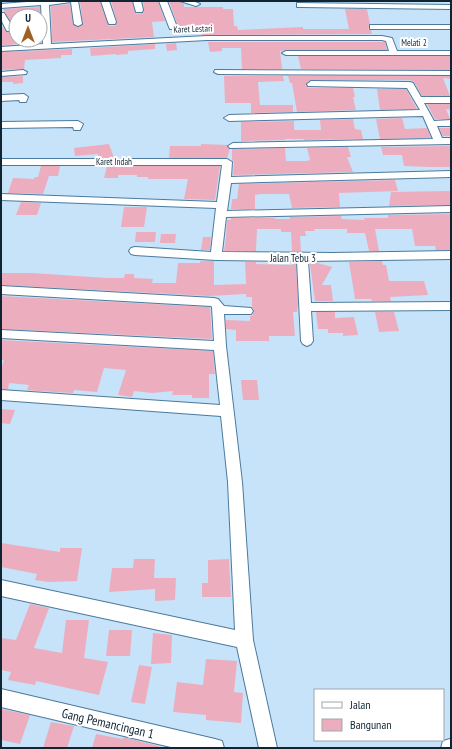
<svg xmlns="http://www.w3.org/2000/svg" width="452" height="749" viewBox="0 0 452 749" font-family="'PT Sans Narrow',sans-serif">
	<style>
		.building { fill: #ecaebf }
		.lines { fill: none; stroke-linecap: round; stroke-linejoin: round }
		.street-casing { stroke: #4b7a9c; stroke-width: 2 }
		.street { fill: #fff; fill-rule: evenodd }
		.labels { text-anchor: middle; stroke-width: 4; stroke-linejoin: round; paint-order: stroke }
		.far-street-label { font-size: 9px; fill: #102432; stroke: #fff }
		.street-label { font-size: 11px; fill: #102432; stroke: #fff }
		.near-street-label { font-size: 13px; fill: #102432; stroke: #fff }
	</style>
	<rect width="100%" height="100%" fill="#c6e3fa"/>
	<g class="building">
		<path d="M 100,1 L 109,26 L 115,26 L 117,22 L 111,1 L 132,1 L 136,14 L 143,13 L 144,10 L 143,1 L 158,1 L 165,21 L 152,22 L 154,37 L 52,42 L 51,6 L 70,4 L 73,24 L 79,27 L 83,24 L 80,2 Z"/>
		<path d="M 169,1 L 179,1 L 184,4 L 184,7 L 223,7 L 223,9 L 233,9 L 234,26 L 237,26 L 238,30 L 303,27 L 303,29 L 349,29 L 345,9 L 367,9 L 370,24 L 368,29 L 371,30 L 372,34 L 202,35 L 202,30 L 178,32 L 177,30 L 178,26 Z"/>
		<path d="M 40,7 L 41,29 L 40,16 L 16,16 L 16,44 L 1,46 L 1,25 L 7,32 L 13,32 L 15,30 L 3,9 Z"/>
		<path d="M 208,42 L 385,42 L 387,50 L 286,50 L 280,51 L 282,69 L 242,69 L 241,48 L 222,48 L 222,51 L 210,52 Z"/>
		<path d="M 176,43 L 177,50 L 167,51 L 166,44 Z"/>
		<path d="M 155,44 L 155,49 L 128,51 L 128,54 L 116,55 L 116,54 L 91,56 L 90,48 Z"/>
		<path d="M 72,49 L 72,55 L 61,55 L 61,58 L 25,60 L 24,69 L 1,70 L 1,52 Z"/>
		<path d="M 298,56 L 451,56 L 451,70 L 301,69 Z"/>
		<path d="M 23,76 L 23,83 L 13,84 L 13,82 L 1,82 L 1,77 Z"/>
		<path d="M 224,76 L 283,76 L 284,81 L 258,82 L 260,105 L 293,105 L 293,112 L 251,113 L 251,103 L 225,103 Z"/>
		<path d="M 288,76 L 451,76 L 451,79 L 443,78 L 450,96 L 422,96 L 414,82 L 410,80 L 311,80 L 306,84 L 308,88 L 353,88 L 355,97 L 353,97 L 356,110 L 297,112 L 292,83 L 290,83 Z"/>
		<path d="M 377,89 L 406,89 L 417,109 L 380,110 Z"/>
		<path d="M 427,104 L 451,104 L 451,110 L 446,109 L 450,119 L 435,119 Z"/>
		<path d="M 402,118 L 405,129 L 427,128 L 431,138 L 380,139 L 376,119 Z"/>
		<path d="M 353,119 L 355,129 L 361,130 L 363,139 L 304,140 L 304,139 L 285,139 L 285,140 L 241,141 L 241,122 L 294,121 L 294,130 L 321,130 L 320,120 Z"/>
		<path d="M 439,128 L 451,128 L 451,136 L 443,136 Z"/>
		<path d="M 109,144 L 114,158 L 99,158 L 98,154 L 75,156 L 74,148 Z"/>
		<path d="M 201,144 L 227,145 L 230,149 L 227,158 L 169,158 L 170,146 L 201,146 Z"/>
		<path d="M 451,146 L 451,167 L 430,167 L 404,166 L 402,155 L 383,155 L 381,147 Z"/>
		<path d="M 348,147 L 351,157 L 347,157 L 353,172 L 233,175 L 234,162 L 232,160 L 232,149 L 285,148 L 286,161 L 307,161 L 310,160 L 307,148 Z"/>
		<path d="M 41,166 L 60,166 L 58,176 L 49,176 L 43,194 L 8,193 L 13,178 L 34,179 L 35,177 L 38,177 Z"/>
		<path d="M 107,166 L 220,166 L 215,200 L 184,199 L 188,179 L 148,179 L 148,177 L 137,177 L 137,175 L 118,175 L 118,178 L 104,178 Z"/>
		<path d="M 395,180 L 398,191 L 339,193 L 340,207 L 292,208 L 289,194 L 261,194 L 255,195 L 255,209 L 231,209 L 232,199 L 237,199 L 239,184 Z"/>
		<path d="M 451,191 L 451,205 L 389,206 L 391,192 Z"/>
		<path d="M 21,202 L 41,203 L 37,215 L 16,215 Z"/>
		<path d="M 124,207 L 147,207 L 144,227 L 121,227 Z"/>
		<path d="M 451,214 L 451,250 L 436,250 L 435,246 L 415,246 L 412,229 L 375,229 L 379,251 L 369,251 L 365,233 L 347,233 L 347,229 L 314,229 L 315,231 L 305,231 L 306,236 L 300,236 L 301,251 L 292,251 L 291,232 L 281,232 L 281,229 L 257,229 L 256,251 L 224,251 L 226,237 L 227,220 L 231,220 L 231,218 L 275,218 L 276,219 L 290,219 L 289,217 L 341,216 L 342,219 L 365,220 L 364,218 L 388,218 L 388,215 Z"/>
		<path d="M 136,232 L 156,232 L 155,242 L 135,242 Z"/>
		<path d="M 161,234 L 176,234 L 175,243 L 160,243 Z"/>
		<path d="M 203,237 L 211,237 L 210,250 L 201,250 Z"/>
		<path d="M 200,261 L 214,261 L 214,285 L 246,284 L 245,262 L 256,262 L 256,264 L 291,265 L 296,262 L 298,304 L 297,312 L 293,312 L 295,336 L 269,336 L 269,341 L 236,341 L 236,330 L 226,329 L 226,320 L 250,321 L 250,316 L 252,316 L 254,310 L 252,307 L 252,297 L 246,297 L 246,294 L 209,296 L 1,285 L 1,273 L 32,273 L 107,278 L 124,278 L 125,274 L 134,274 L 134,278 L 153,279 L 152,283 L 176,283 L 178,263 L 200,263 Z"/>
		<path d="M 382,261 L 383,265 L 386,265 L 389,281 L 424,281 L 428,295 L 390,297 L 391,301 L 372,301 L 371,299 L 355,299 L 349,262 Z"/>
		<path d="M 314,262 L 332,267 L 322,285 L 331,285 L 333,301 L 315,301 L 310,264 Z"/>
		<path d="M 1,296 L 210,307 L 212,339 L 1,329 Z"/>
		<path d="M 316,312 L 335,312 L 335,318 L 354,317 L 358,335 L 343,336 L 343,333 L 328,333 L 328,329 L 318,329 Z"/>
		<path d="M 375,312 L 394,312 L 399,331 L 379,332 Z"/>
		<path d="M 1,340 L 213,351 L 215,374 L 209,374 L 209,398 L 192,398 L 192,395 L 172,395 L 173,391 L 152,393 L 134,391 L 132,397 L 118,395 L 126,370 L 104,368 L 97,392 L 74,390 L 73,393 L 37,391 L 27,390 L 29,385 L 9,383 L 8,389 L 1,389 L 1,370 L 4,360 L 1,360 Z"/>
		<path d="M 241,380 L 257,380 L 259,400 L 243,400 Z"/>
		<path d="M 1,409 L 15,410 L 10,424 L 1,423 Z"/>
		<path d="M 1,543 L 60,552 L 60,548 L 82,548 L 77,581 L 49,582 L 35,580 L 37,574 L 1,567 Z"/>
		<path d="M 134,559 L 155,559 L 154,578 L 176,578 L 175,600 L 155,601 L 155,589 L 109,592 L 112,568 L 133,568 Z"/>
		<path d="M 229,559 L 231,597 L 202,597 L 202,583 L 208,583 L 208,560 Z"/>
		<path d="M 30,604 L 49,608 L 34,648 L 62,653 L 66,620 L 89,620 L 84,658 L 108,662 L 99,695 L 36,681 L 35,685 L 8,680 L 11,672 L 1,670 L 1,638 L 16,640 Z"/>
		<path d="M 109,630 L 132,630 L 130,656 L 106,656 Z"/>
		<path d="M 153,633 L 172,635 L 171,663 L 151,664 Z"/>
		<path d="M 206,659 L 237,661 L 234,692 L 243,693 L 241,723 L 206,720 L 206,715 L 173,712 L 177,682 L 203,685 Z"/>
		<path d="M 139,665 L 152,667 L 145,704 L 131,702 Z"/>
		<path d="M 1,709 L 30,715 L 20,744 L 1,740 Z"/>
		<path d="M 51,722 L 74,726 L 67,748 L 43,748 Z"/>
		<path d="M 96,734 L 123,739 L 123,737 L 159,746 L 159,748 L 92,748 Z"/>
	</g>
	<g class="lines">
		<defs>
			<g id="street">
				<path d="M 39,1 L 78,1 L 82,24 L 78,26 L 74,24 L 71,2 L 49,5 L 51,44 L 207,36 L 382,36 L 392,38 L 397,51 L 451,51 L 451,55 L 286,55 L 282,53 L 286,51 L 389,51 L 386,41 L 382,40 L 207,40 L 1,51 L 1,47 L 43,44 L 41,5 L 1,8 L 1,4 Z"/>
				<path d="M 101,1 L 109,1 L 116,22 L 115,24 L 109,24 L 108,22 Z"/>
				<path d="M 133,1 L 141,1 L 143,10 L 142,12 L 136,12 Z"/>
				<path d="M 159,1 L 167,1 L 177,27 L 176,29 L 170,29 L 169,27 Z"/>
				<path d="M 180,1 L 193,1 L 200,4 L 196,6 Z"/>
				<path d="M 297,3 L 451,5 L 451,9 L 300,7 L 297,7 Z"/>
				<path d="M 1,13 L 4,13 L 14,29 L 13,31 L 7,31 C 3,24 1,21 1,13 Z"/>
				<rect x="370" y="25" width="81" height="4"/>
				<path d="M 23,70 L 27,72 L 26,74 L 1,76 L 1,72 Z"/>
				<path d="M 215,70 L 451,71 L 451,75 L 218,74 L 214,72 Z"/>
				<path d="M 311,81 L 410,82 L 413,83 L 421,97 L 451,97 L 451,103 L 424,103 L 434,121 L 451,120 L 451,126 L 437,126 L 442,138 L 451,138 L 451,144 L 230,148 L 228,146 L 233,143 L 433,139 L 423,116 L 229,121 L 224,118 L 229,115 L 420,110 L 407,88 L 308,86 L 307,84 Z"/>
				<path d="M 24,94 L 28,97 L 26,102 L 20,102 L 19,100 L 1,101 L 1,95 Z"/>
				<path d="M 78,121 L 83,124 L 80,130 L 74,130 L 73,127 L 1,128 L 1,122 Z"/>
				<path d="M 1,159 L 227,159 L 232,162 L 231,177 L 451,171 L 451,177 L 231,183 L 227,211 L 451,206 L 451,212 L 226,217 L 222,252 L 333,253 L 451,251 L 451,259 L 308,261 L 311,303 L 451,302 L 451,310 L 311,311 L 313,341 L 311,344 L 307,346 L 303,344 L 301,341 L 297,261 L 216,260 L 135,255 L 131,254 L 129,251 L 131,248 L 135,247 L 211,252 L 216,208 L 1,200 L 1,194 L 217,202 L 222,165 L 1,165 Z"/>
				<path d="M 1,286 L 214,298 L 218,299 L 224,306 L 251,308 L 253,311 L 251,314 L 224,314 L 226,346 L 242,482 L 253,640 L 277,748 L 259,748 L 237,647 L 1,596 L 1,580 L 235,630 L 228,482 L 221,416 L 1,400 L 1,390 L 220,405 L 214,350 L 1,338 L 1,330 L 214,341 L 212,307 L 211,306 L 1,294 Z"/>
				<path d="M 1,689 L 215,739 L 222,741 L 224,748 L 175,748 L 1,707 Z"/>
				<path d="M 450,739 L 451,748 L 441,748 L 443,741 Z"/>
			</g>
		</defs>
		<use href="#street" class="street-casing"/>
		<use href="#street" class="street"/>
	</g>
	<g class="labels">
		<g class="far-street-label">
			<text transform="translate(193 29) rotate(-2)" y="3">Karet Lestari</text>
			<text x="414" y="46">Melati 2</text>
			<text x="114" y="165">Karet Indah</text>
		</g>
		<g class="street-label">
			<text x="293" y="262">Jalan Tebu 3</text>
		</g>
		<g class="near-street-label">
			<text transform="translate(108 723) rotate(13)" y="5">Gang Pemancingan 1</text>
		</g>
	</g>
	<rect width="452" height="749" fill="none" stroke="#102432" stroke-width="4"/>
	<rect x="314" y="689" width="130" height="52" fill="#ffffff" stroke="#9fa7ad"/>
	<rect x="322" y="702" width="20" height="6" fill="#ffffff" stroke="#9fa7ad"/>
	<text x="350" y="709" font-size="12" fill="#102432">Jalan</text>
	<rect x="322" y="719" width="20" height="12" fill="#ecaebf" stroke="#9fa7ad"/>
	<text x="350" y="729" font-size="12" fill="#102432">Bangunan</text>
	<g transform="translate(28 28)"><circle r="19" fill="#ffffff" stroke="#9fa7ad"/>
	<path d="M0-3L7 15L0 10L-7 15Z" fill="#9e6125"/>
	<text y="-6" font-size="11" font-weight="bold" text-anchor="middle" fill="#102432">U</text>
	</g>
</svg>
